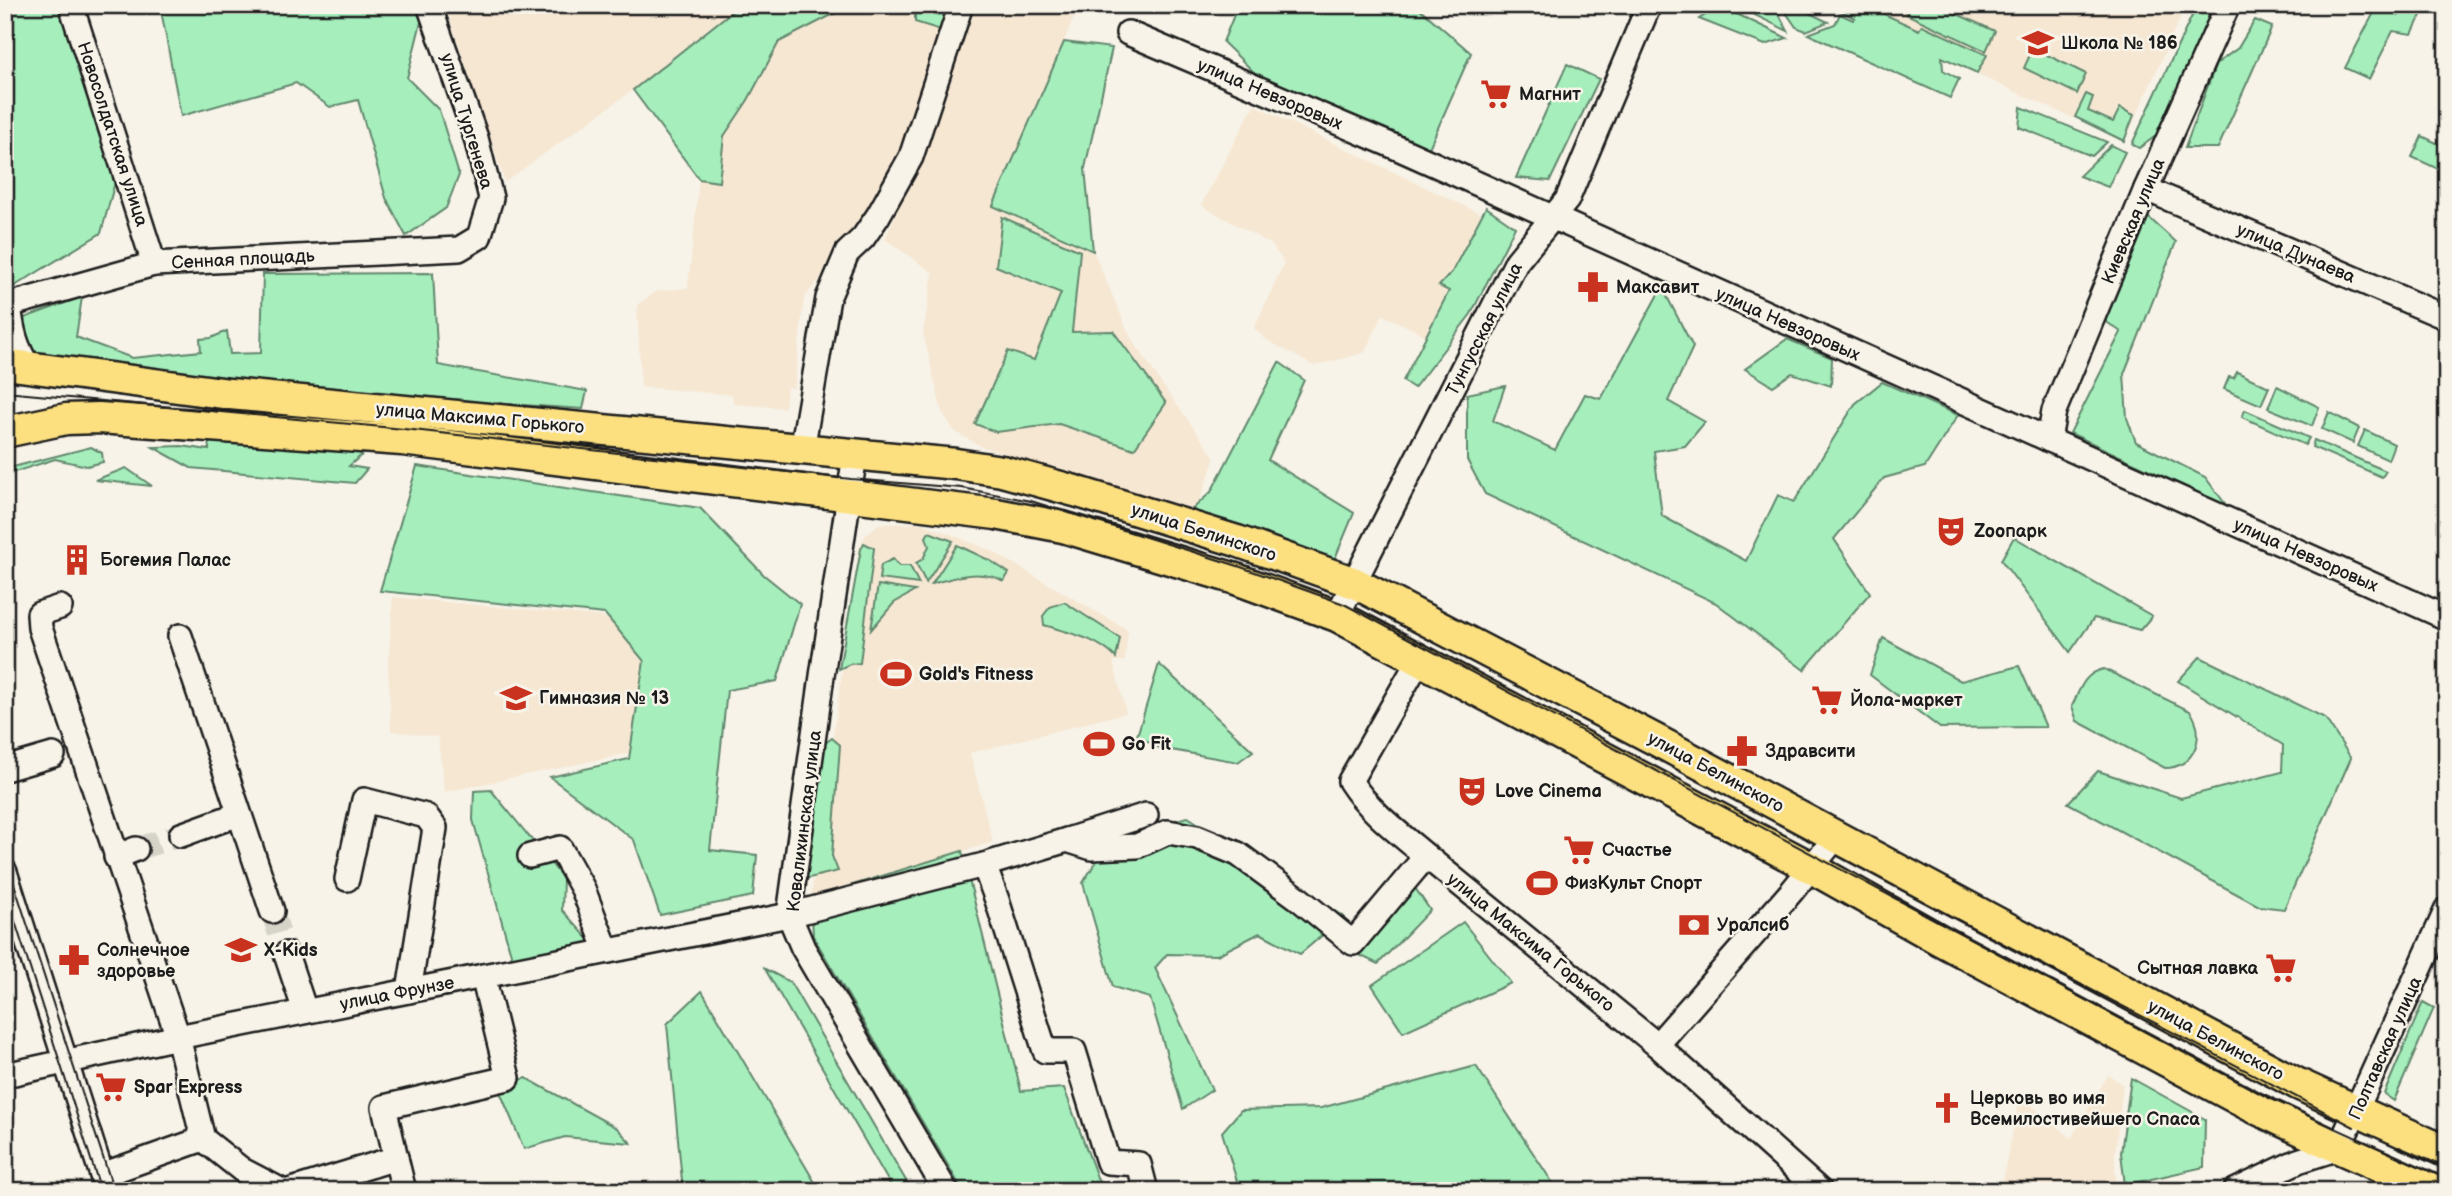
<svg xmlns="http://www.w3.org/2000/svg" width="2452" height="1196" viewBox="0 0 2452 1196" font-family="'Balsamiq Sans',sans-serif">
	<style>
		.built { fill: #f6e7d3 }
		.green { fill: #a6efbd; stroke: #61866c; stroke-width: 2 }
		.lines { fill: none; stroke-linecap: round; stroke-linejoin: round }
		.minor-tunnel { stroke: #d6d3c9; stroke-width: 23; stroke-dasharray: 23 11; stroke-linecap: butt }
		.minor-casing { stroke: #1c1c1c; stroke-width: 28 }
		.major-casing { stroke: #1c1c1c; stroke-width: 35 }
		.minor { stroke: #f7f3e8; stroke-width: 23 }
		.major { stroke: #fce080; stroke-width: 30 }
		.tram { stroke: #1c1c1c; stroke-width: 2 }
		.labels { text-anchor: middle; stroke-width: 5; stroke-linejoin: round; paint-order: stroke }
		.poi-label { font-size: 18px; font-weight: bold; fill: #1c1c1c; stroke: #f7f3e8; text-anchor: start }
		.street-label { font-size: 18px; fill: #1c1c1c; stroke: #f7f3e8 }
	</style>
	<rect width="100%" height="100%" fill="#f7f3e8"/>
	<filter id="ink" filterUnits="userSpaceOnUse"><feTurbulence type="fractalNoise" baseFrequency=".0143" numOctaves="2"/><feDisplacementMap in="SourceGraphic" scale="14" xChannelSelector="R" yChannelSelector="G"/><feConvolveMatrix kernelMatrix="1 2 1 2 8 2 1 2 1" color-interpolation-filters="sRGB"/></filter>
	<g filter="url(#ink)">
		<g class="built">
			<path d="M 445,5 L 740,5 L 633,90 L 505,182 Z"/>
			<path d="M 851,5 L 915,5 L 915,22 L 944,31 L 900,166 L 844,250 L 804,298 L 794,388 L 787,387 L 785,408 L 733,404 L 733,395 L 641,387 L 637,305 L 657,291 L 688,288 L 699,179 L 719,181 L 724,136 L 748,100 L 779,42 Z"/>
			<path d="M 971,5 L 1082,5 L 1073,20 L 993,206 L 1093,251 L 1130,336 L 1162,384 L 1215,458 L 1196,511 L 982,447 L 955,432 L 942,412 L 923,333 L 933,273 L 885,239 L 903,197 Z"/>
			<path d="M 1825,5 L 2186,5 L 2129,132 L 2082,110 L 2075,119 Z"/>
			<path d="M 1254,105 L 1506,226 L 1446,345 L 1383,315 L 1364,353 L 1314,366 L 1265,339 L 1254,328 L 1284,263 L 1272,245 L 1201,205 Z"/>
			<path d="M 922,523 L 990,550 L 1128,630 L 1125,661 L 1113,661 L 1126,713 L 970,753 L 993,842 L 811,898 L 859,548 L 865,536 L 878,524 Z"/>
			<path d="M 393,597 L 597,616 L 646,628 L 641,751 L 444,792 L 438,737 L 391,731 L 388,665 Z"/>
			<path d="M 2108,1075 L 2123,1084 L 2115,1153 L 2116,1190 L 2000,1191 L 2020,1096 L 2071,1138 Z"/>
		</g>
		<g class="green">
			<path d="M 5,5 L 63,5 L 117,175 L 101,233 L 5,292 Z"/>
			<path d="M 160,5 L 415,5 L 423,14 L 407,78 L 439,110 L 459,175 L 446,208 L 406,236 L 386,198 L 358,100 L 330,107 L 296,83 L 181,116 Z"/>
			<path d="M 740,5 L 851,5 L 779,42 L 748,100 L 724,136 L 719,182 L 699,179 L 633,90 Z"/>
			<path d="M 915,5 L 949,5 L 944,31 L 915,22 Z"/>
			<path d="M 1238,5 L 1407,5 L 1420,9 L 1471,53 L 1426,155 L 1262,80 L 1223,42 Z"/>
			<path d="M 1734,5 L 1774,5 L 1788,31 Z"/>
			<path d="M 1784,5 L 1793,5 L 1828,22 L 1806,31 L 1796,27 L 1783,8 Z"/>
			<path d="M 1828,5 L 1864,5 L 1919,30 L 1922,25 L 1987,55 L 1977,73 L 1942,57 L 1943,70 L 1959,79 L 1950,98 L 1808,34 L 1835,24 L 1840,14 L 1853,20 L 1855,18 Z"/>
			<path d="M 1909,5 L 1937,5 L 1995,31 L 1986,51 L 1906,14 Z"/>
			<path d="M 2197,5 L 2217,5 L 2156,136 L 2139,148 L 2132,144 Z"/>
			<path d="M 2378,5 L 2426,5 L 2412,34 L 2393,31 L 2369,79 L 2345,68 Z"/>
			<path d="M 1720,6 L 1787,38 L 1765,45 L 1699,19 Z"/>
			<path d="M 2255,20 L 2272,27 L 2218,148 L 2185,148 L 2216,64 L 2238,48 Z"/>
			<path d="M 1064,42 L 1112,48 L 1085,168 L 1093,251 L 993,206 Z"/>
			<path d="M 2033,48 L 2086,74 L 2077,94 L 2024,68 Z"/>
			<path d="M 1567,64 L 1599,79 L 1550,181 L 1516,178 Z"/>
			<path d="M 2086,94 L 2093,97 L 2088,111 L 2113,122 L 2120,108 L 2134,115 L 2124,141 L 2075,117 Z"/>
			<path d="M 2021,107 L 2107,142 L 2092,156 L 2019,127 Z"/>
			<path d="M 2422,136 L 2447,148 L 2447,173 L 2412,157 Z"/>
			<path d="M 2111,145 L 2125,152 L 2108,187 L 2079,176 Z"/>
			<path d="M 1486,207 L 1515,227 L 1471,314 L 1414,388 L 1403,381 L 1449,291 L 1439,286 L 1452,272 Z"/>
			<path d="M 1002,217 L 1080,251 L 1072,332 L 1113,331 L 1166,403 L 1134,449 L 1059,424 L 996,432 L 975,424 L 1008,351 L 1034,360 L 1061,293 L 996,266 Z"/>
			<path d="M 2148,217 L 2176,242 L 2124,374 L 2127,418 L 2136,442 L 2205,477 L 2227,506 L 2070,433 L 2121,332 L 2105,321 Z"/>
			<path d="M 433,273 L 438,365 L 587,391 L 583,409 L 269,388 L 15,354 L 16,321 L 82,297 L 76,337 L 132,358 L 201,351 L 200,339 L 211,338 L 227,331 L 230,354 L 261,353 L 263,274 Z"/>
			<path d="M 1662,287 L 1693,347 L 1668,401 L 1705,422 L 1685,446 L 1654,451 L 1662,516 L 1746,561 L 1778,495 L 1794,502 L 1855,404 L 1882,382 L 1958,415 L 1925,467 L 1884,478 L 1834,539 L 1870,593 L 1804,670 L 1716,603 L 1485,494 L 1467,460 L 1467,394 L 1505,386 L 1493,421 L 1555,450 L 1585,394 L 1601,399 Z"/>
			<path d="M 1787,339 L 1832,358 L 1831,386 L 1792,373 L 1773,386 L 1745,369 Z"/>
			<path d="M 1279,362 L 1304,380 L 1268,460 L 1354,513 L 1331,568 L 1185,516 L 1211,492 Z"/>
			<path d="M 2237,372 L 2269,387 L 2261,405 L 2224,389 L 2229,377 L 2234,378 Z"/>
			<path d="M 2277,386 L 2319,407 L 2312,426 L 2268,408 Z"/>
			<path d="M 2245,410 L 2309,438 L 2305,445 L 2242,417 Z"/>
			<path d="M 2329,412 L 2359,428 L 2353,443 L 2322,429 Z"/>
			<path d="M 2365,430 L 2394,444 L 2388,460 L 2358,446 Z"/>
			<path d="M 209,432 L 371,447 L 349,466 L 367,469 L 355,483 L 191,468 L 153,447 L 181,446 L 209,450 Z"/>
			<path d="M 2314,440 L 2386,471 L 2382,477 L 2312,447 Z"/>
			<path d="M 91,447 L 102,453 L 103,462 L 87,466 L 55,459 L 5,475 L 5,469 Z"/>
			<path d="M 417,466 L 700,508 L 764,575 L 800,604 L 777,681 L 727,690 L 710,850 L 757,855 L 753,896 L 660,915 L 634,840 L 550,777 L 629,759 L 644,661 L 605,614 L 380,591 Z"/>
			<path d="M 126,468 L 152,486 L 95,480 Z"/>
			<path d="M 929,532 L 953,541 L 926,583 L 916,563 L 923,559 L 929,546 L 926,537 Z"/>
			<path d="M 2014,537 L 2152,616 L 2140,630 L 2094,618 L 2070,652 L 2001,560 Z"/>
			<path d="M 864,543 L 874,548 L 860,663 L 850,664 L 839,669 L 861,549 Z"/>
			<path d="M 957,545 L 991,561 L 1009,573 L 1004,581 C 980,569 957,576 932,584 Z"/>
			<path d="M 893,559 L 899,566 L 910,566 L 919,584 L 879,579 L 881,565 Z"/>
			<path d="M 878,585 L 915,591 L 894,603 L 871,630 Z"/>
			<path d="M 1064,602 L 1120,638 L 1116,658 C 1097,638 1070,633 1044,625 L 1043,616 L 1050,607 Z"/>
			<path d="M 1883,638 L 1961,681 L 2019,666 L 2046,727 L 1940,728 L 1870,675 Z"/>
			<path d="M 2200,657 L 2325,718 L 2351,758 L 2284,909 L 2259,906 L 2068,803 L 2098,771 L 2181,798 L 2282,772 L 2283,745 L 2178,681 Z"/>
			<path d="M 1159,664 L 1253,751 L 1238,762 L 1160,748 L 1137,736 Z"/>
			<path d="M 2104,669 L 2190,711 C 2207,734 2195,768 2165,768 L 2077,721 L 2072,706 C 2080,689 2084,673 2104,669 Z"/>
			<path d="M 832,738 L 840,745 L 832,856 L 838,871 L 805,879 L 820,747 Z"/>
			<path d="M 491,790 L 563,878 L 562,910 L 594,945 L 513,961 L 473,820 L 474,791 Z"/>
			<path d="M 1188,817 L 1344,917 L 1300,954 L 1260,933 L 1217,955 L 1167,954 L 1155,968 L 1212,1090 L 1183,1109 L 1150,998 L 1113,987 L 1083,883 L 1112,835 Z"/>
			<path d="M 962,851 L 1021,1091 L 1064,1088 L 1102,1191 L 963,1191 L 813,936 L 811,898 Z"/>
			<path d="M 1413,885 L 1430,910 L 1378,964 L 1357,954 Z"/>
			<path d="M 1463,922 L 1511,983 L 1403,1032 L 1372,985 Z"/>
			<path d="M 765,969 L 790,982 L 912,1191 L 894,1191 Z"/>
			<path d="M 702,991 L 820,1191 L 683,1191 L 667,1024 Z"/>
			<path d="M 2423,1002 L 2434,1008 L 2394,1101 L 2384,1094 Z"/>
			<path d="M 1476,1066 L 1558,1191 L 1240,1191 L 1222,1132 L 1241,1110 L 1321,1108 Z"/>
			<path d="M 526,1078 L 617,1128 L 631,1143 L 565,1137 L 524,1149 L 498,1087 Z"/>
			<path d="M 2131,1078 L 2205,1119 L 2204,1167 L 2125,1185 L 2121,1153 Z"/>
		</g>
		<g class="lines">
			<g class="minor-tunnel">
				<path d="M 136,849 L 181,835"/>
				<path d="M 272,911 L 286,954"/>
			</g>
			<defs>
				<g id="minor">
					<path d="M 71,5 L 154,264"/>
					<path d="M 1128,33 L 1400,149 L 2447,618"/>
					<path d="M 2146,189 L 2447,318"/>
					<path d="M 9,304 C 12,331 15,345 29,368"/>
					<path d="M 5,306 L 154,264 L 459,249 L 479,237 L 491,198 L 476,138 L 429,5"/>
					<path d="M 2049,440 L 2054,411 L 2146,189 L 2228,5"/>
					<path d="M 802,450 L 828,298 L 847,253 L 863,238 L 878,216 L 911,157 L 961,5"/>
					<path d="M 855,455 L 822,676 L 789,915 L 803,948 L 946,1191"/>
					<path d="M 60,607 L 39,614 L 40,628 L 178,1037 L 203,1139"/>
					<path d="M 1337,616 L 1517,261 L 1567,200 L 1649,5"/>
					<path d="M 180,636 L 272,911"/>
					<path d="M 1419,660 L 1350,781 C 1369,811 1400,834 1426,856 L 1657,1045 L 1820,1191"/>
					<path d="M 5,769 L 53,755"/>
					<path d="M 181,835 L 239,814"/>
					<path d="M 1067,840 L 1146,815"/>
					<path d="M 530,856 L 560,848 L 583,889 L 607,951"/>
					<path d="M 116,857 L 136,849"/>
					<path d="M 984,865 L 1067,840 L 1092,848 L 1137,846 L 1168,832 L 1197,837 L 1238,854 L 1298,898 L 1353,943 L 1426,856"/>
					<path d="M 5,872 L 107,1191"/>
					<path d="M 347,879 L 364,800 L 426,816 L 435,828 L 409,991"/>
					<path d="M 286,954 L 305,1011"/>
					<path d="M 1657,1045 L 1792,891 L 1836,837"/>
					<path d="M 5,1075 L 178,1037 L 789,915 L 984,865 L 997,900 L 1045,1051 L 1074,1051 L 1108,1162 L 1139,1164 L 1146,1191"/>
					<path d="M 396,1158 L 404,1191"/>
					<path d="M 102,1175 L 203,1139 L 242,1170 L 282,1191"/>
					<path d="M 289,1191 L 396,1158 L 384,1107 L 508,1078 L 483,976"/>
					<path d="M 2235,1191 L 2298,1161 L 2339,1148 L 2447,909"/>
				</g>
				<g id="major">
					<path d="M 5,364 L 230,394 L 956,464 L 1002,471 L 1075,491 L 1237,541 L 1355,583 L 1656,740 L 2298,1084 L 2447,1152"/>
					<path d="M 5,432 L 66,419 L 99,418 L 402,440 L 996,514 L 1063,527 L 1236,579 L 1337,616 L 1810,867 L 1940,940 L 2253,1107 L 2339,1148 L 2435,1191"/>
				</g>
			</defs>
			<use href="#minor" class="minor-casing"/>
			<use href="#major" class="major-casing"/>
			<use href="#minor" class="minor"/>
			<use href="#major" class="major"/>
			<g class="tram">
				<path d="M 5,392 L 404,429 L 851,479 L 962,488 L 1031,501 L 1238,566 L 1344,604 L 2267,1097 L 2447,1179"/>
				<path d="M 5,856 L 114,1191"/>
				<path d="M 5,890 L 101,1191"/>
				<path d="M 1935,908 L 2354,1127"/>
				<path d="M 2399,1147 L 2447,1168"/>
			</g>
		</g>
	</g>
	<defs>
		<symbol id="school-bare" viewBox="-9 -9 18 18"><path d="M0-5L7-2L0 1L-7-2ZM-4 1L0 2.5L4 1V4Q0 6-4 4Z" fill="#c8321e" stroke="#f7f3e8" stroke-width="2.5" paint-order="stroke"/></symbol>
		<symbol id="supermarket-bare" viewBox="-9 -9 18 18"><path d="M-6-5.5h2.5l.6 2H6L4.5 2H-2.5L-4.4-4H-6ZM-1.5 3.2a1.3 1.3 0 1 0 .1 0ZM3 3.2a1.3 1.3 0 1 0 .1 0Z" fill="#c8321e" stroke="#f7f3e8" stroke-width="2.5" paint-order="stroke"/></symbol>
		<symbol id="pharmacy-bare" viewBox="-9 -9 18 18"><path d="M-2-6h4v4h4v4h-4v4h-4v-4h-4v-4h4Z" fill="#c8321e" stroke="#f7f3e8" stroke-width="2.5" paint-order="stroke"/></symbol>
		<symbol id="theatre-bare" viewBox="-9 -9 18 18"><path d="M-5-5.5Q0-4 5-5.5V0Q5 5 0 6Q-5 5-5 0ZM-3.3-2.5H-1v1.5H-3.3ZM1-2.5H3.3v1.5H1ZM-2.8 1Q0 5.5 2.8 1Z" fill="#c8321e" stroke="#f7f3e8" stroke-width="2.5" paint-order="stroke"/></symbol>
		<symbol id="building-bare" viewBox="-9 -9 18 18"><path d="M-4-6H4V6H1V3H-1V6H-4ZM-2.5-4.3h1.7v1.8h-1.7ZM.8-4.3h1.7v1.8H.8ZM-2.5-1h1.7V.8h-1.7ZM.8-1h1.7V.8H.8Z" fill="#c8321e" stroke="#f7f3e8" stroke-width="2.5" paint-order="stroke"/></symbol>
		<symbol id="stadium-bare" viewBox="-9 -9 18 18"><path d="M0-5a6.5 5 0 1 0 0 10a6.5 5 0 1 0 0-10ZM-3.5-1.8h7v3.6h-7Z" fill="#c8321e" stroke="#f7f3e8" stroke-width="2.5" paint-order="stroke"/></symbol>
		<symbol id="bank-bare" viewBox="-9 -9 18 18"><path d="M-6-4H6V4H-6ZM0-2.3a2.3 2.3 0 1 0 0 4.6a2.3 2.3 0 1 0 0-4.6Z" fill="#c8321e" stroke="#f7f3e8" stroke-width="2.5" paint-order="stroke"/></symbol>
		<symbol id="church-bare" viewBox="-9 -9 18 18"><path d="M-1.2-6h2.4v3.5h3.3v2.4h-3.3V6h-2.4V-.1h-3.3v-2.4h3.3Z" fill="#c8321e" stroke="#f7f3e8" stroke-width="2.5" paint-order="stroke"/></symbol>
	</defs>
	<g fill-rule="evenodd">
		<use href="#school-bare" x="2016" y="21" width="44" height="44"/>
		<use href="#supermarket-bare" x="1474" y="72" width="44" height="44"/>
		<use href="#pharmacy-bare" x="1571" y="265" width="44" height="44"/>
		<use href="#theatre-bare" x="1929" y="509" width="44" height="44"/>
		<use href="#building-bare" x="55" y="538" width="44" height="44"/>
		<use href="#stadium-bare" x="874" y="652" width="44" height="44"/>
		<use href="#school-bare" x="494" y="676" width="44" height="44"/>
		<use href="#supermarket-bare" x="1805" y="678" width="44" height="44"/>
		<use href="#stadium-bare" x="1077" y="722" width="44" height="44"/>
		<use href="#pharmacy-bare" x="1720" y="729" width="44" height="44"/>
		<use href="#theatre-bare" x="1450" y="769" width="44" height="44"/>
		<use href="#supermarket-bare" x="1557" y="828" width="44" height="44"/>
		<use href="#stadium-bare" x="1520" y="861" width="44" height="44"/>
		<use href="#bank-bare" x="1672" y="903" width="44" height="44"/>
		<use href="#school-bare" x="219" y="928" width="44" height="44"/>
		<use href="#pharmacy-bare" x="52" y="938" width="44" height="44"/>
		<use href="#supermarket-bare" x="2259" y="946" width="44" height="44"/>
		<use href="#supermarket-bare" x="89" y="1065" width="44" height="44"/>
		<use href="#church-bare" x="1925" y="1086" width="44" height="44"/>
	</g>
	<g class="labels">
		<g class="poi-label">
			<text x="2061" y="49">Школа № 186</text>
			<text x="1519" y="100">Магнит</text>
			<text x="1616" y="293">Максавит</text>
			<text x="1974" y="537">Zooпарк</text>
			<text x="100" y="566">Богемия Палас</text>
			<text x="919" y="680">Gold's Fitness</text>
			<text x="539" y="704">Гимназия № 13</text>
			<text x="1850" y="706">Йола-маркет</text>
			<text x="1122" y="750">Go Fit</text>
			<text x="1765" y="757">Здравсити</text>
			<text x="1495" y="797">Love Cinema</text>
			<text x="1602" y="856">Счастье</text>
			<text x="1565" y="889">ФизКульт Спорт</text>
			<text x="1717" y="931">Уралсиб</text>
			<text x="97" y="956">Солнечное<tspan x="97" dy="21">здоровье</tspan></text>
			<text x="264" y="956">X-Kids</text>
			<text x="2258" y="974" text-anchor="end">Сытная лавка</text>
			<text x="134" y="1093">Spar Express</text>
			<text x="1970" y="1104">Церковь во имя<tspan x="1970" dy="21">Всемилостивейшего Спаса</tspan></text>
		</g>
		<g class="street-label">
			<text transform="translate(1270 94) rotate(23)" y="6">улица Невзоровых</text>
			<text transform="translate(467 121) rotate(73)" y="6">улица Тургенева</text>
			<text transform="translate(113 134) rotate(72)" y="6">Новосолдатская улица</text>
			<text transform="translate(2133 221) rotate(-67)" y="6">Киевская улица</text>
			<text transform="translate(2296 253) rotate(23)" y="6">улица Дунаева</text>
			<text transform="translate(243 259) rotate(-3)" y="6">Сенная площадь</text>
			<text transform="translate(1788 324) rotate(24)" y="6">улица Невзоровых</text>
			<text transform="translate(1484 329) rotate(-63)" y="6">Тунгусская улица</text>
			<text transform="translate(480 418) rotate(5)" y="6">улица Максима Горького</text>
			<text transform="translate(1204 532) rotate(18)" y="6">улица Белинского</text>
			<text transform="translate(2306 555) rotate(24)" y="6">улица Невзоровых</text>
			<text transform="translate(1716 772) rotate(28)" y="6">улица Белинского</text>
			<text transform="translate(804 821) rotate(-83)" y="6">Ковалихинская улица</text>
			<text transform="translate(1531 942) rotate(39)" y="6">улица Максима Горького</text>
			<text transform="translate(397 993) rotate(-11)" y="6">улица Фрунзе</text>
			<text transform="translate(2216 1040) rotate(28)" y="6">улица Белинского</text>
			<text transform="translate(2385 1048) rotate(-66)" y="6">Полтавская улица</text>
		</g>
	</g>
	<rect width="2452" height="1196" fill="none" stroke="#f7f3e8" stroke-width="28"/>
	<rect x="14" y="14" width="2424" height="1168" fill="none" stroke="#1c1c1c" stroke-width="2.5" filter="url(#ink)"/>
</svg>
